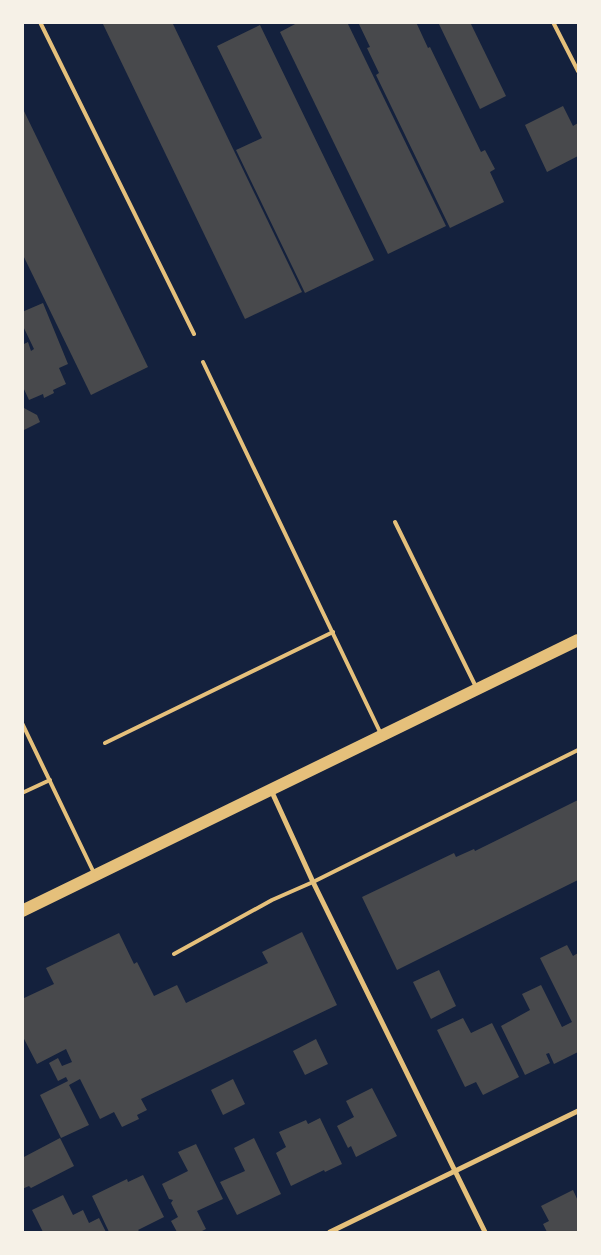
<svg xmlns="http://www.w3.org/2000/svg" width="601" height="1255" viewBox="0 0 601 1255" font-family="Bitter,serif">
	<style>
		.building { fill: #48494c }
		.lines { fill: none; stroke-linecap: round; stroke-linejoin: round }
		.service { stroke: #e5c07b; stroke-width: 4 }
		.minor { stroke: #e5c07b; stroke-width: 5 }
		.primary { stroke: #e5c07b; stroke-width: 12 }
	</style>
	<rect width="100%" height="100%" fill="#14213d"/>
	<g class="building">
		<path d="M 102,22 L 172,22 L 302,292 L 245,319 Z"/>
		<path d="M 299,22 L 347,22 L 446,226 L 388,254 L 280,32 Z"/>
		<path d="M 358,22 L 416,22 L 428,48 L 430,47 L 481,152 L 485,150 L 495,169 L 490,172 L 504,202 L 450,228 L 376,75 L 379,73 L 367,48 L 370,47 Z"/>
		<path d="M 438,22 L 470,22 L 506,96 L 480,109 Z"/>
		<path d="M 260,25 L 374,260 L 305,293 L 236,150 L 262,138 L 217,46 Z"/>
		<path d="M 563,106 L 573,126 L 578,123 L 578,156 L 547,172 L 525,125 Z"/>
		<path d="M 22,107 L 148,367 L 91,395 L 22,253 Z"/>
		<path d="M 43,303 L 68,364 L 59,368 L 66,384 L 53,390 L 54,393 L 44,398 L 43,394 L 29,400 L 22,385 L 22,345 L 28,342 L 31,351 L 34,349 L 22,324 L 22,312 Z"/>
		<path d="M 22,407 L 37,415 L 40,422 L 22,431 Z"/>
		<path d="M 578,800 L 578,880 L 397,970 L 362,897 L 454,853 L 456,857 L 474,849 L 475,851 Z"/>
		<path d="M 302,932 L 337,1005 L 141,1099 L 147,1110 L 137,1115 L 139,1119 L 122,1127 L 114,1112 L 100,1119 L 80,1079 L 69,1085 L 89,1125 L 61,1138 L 40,1095 L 68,1081 L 66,1077 L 58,1081 L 49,1063 L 58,1058 L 62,1066 L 72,1062 L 66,1049 L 37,1064 L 22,1035 L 22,999 L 54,984 L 46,968 L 119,933 L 134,964 L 137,962 L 154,996 L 177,985 L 186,1003 L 268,963 L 262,952 Z"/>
		<path d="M 567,945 L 573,956 L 578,953 L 578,1052 L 554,1064 L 549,1053 L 546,1054 L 550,1063 L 525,1075 L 501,1026 L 530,1010 L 522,994 L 541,985 L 562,1027 L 572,1022 L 540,958 Z"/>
		<path d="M 439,970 L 456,1006 L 431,1019 L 413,982 Z"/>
		<path d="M 463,1018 L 471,1033 L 492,1023 L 519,1077 L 483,1095 L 476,1082 L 465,1087 L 437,1030 Z"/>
		<path d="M 316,1039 L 328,1064 L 305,1075 L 293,1051 Z"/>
		<path d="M 233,1079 L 245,1104 L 223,1115 L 211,1090 Z"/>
		<path d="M 372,1088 L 397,1136 L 356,1157 L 351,1146 L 348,1148 L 337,1126 L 354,1117 L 346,1101 Z"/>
		<path d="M 320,1118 L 342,1164 L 325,1172 L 324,1170 L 291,1186 L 276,1153 L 286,1147 L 279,1132 L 306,1120 L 308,1124 Z"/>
		<path d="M 60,1138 L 74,1166 L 31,1188 L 29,1186 L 22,1189 L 22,1158 Z"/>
		<path d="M 254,1138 L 281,1194 L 237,1215 L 220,1182 L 245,1171 L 234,1148 Z"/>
		<path d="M 196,1144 L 223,1199 L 197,1211 L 206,1229 L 200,1232 L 177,1232 L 171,1221 L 178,1217 L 171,1203 L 173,1200 L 169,1199 L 162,1184 L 188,1171 L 178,1152 Z"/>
		<path d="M 143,1175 L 164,1217 L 138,1230 L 140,1232 L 109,1232 L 92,1196 L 127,1179 L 128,1182 Z"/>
		<path d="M 573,1190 L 578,1201 L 578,1232 L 547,1232 L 543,1224 L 549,1221 L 541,1206 Z"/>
		<path d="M 63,1195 L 73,1215 L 83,1210 L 89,1223 L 99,1218 L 106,1232 L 43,1232 L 32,1210 Z"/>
	</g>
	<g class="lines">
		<g class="service">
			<path d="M 40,22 L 194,334"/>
			<path d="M 553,22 L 578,71"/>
			<path d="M 203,362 L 381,734"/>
			<path d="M 395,522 L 476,687"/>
			<path d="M 22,723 L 94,873"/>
			<path d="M 105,743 L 333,632"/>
			<path d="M 22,793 L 50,780"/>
			<path d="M 174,954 L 272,900 L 313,882 L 578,750"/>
		</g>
		<g class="minor">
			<path d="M 271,790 L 313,882 L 485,1232"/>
			<path d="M 330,1232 L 578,1111"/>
		</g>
		<path class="primary" d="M 22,911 L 578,640"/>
	</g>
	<rect width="601" height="1255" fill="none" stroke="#f6f1e7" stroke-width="48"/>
</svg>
